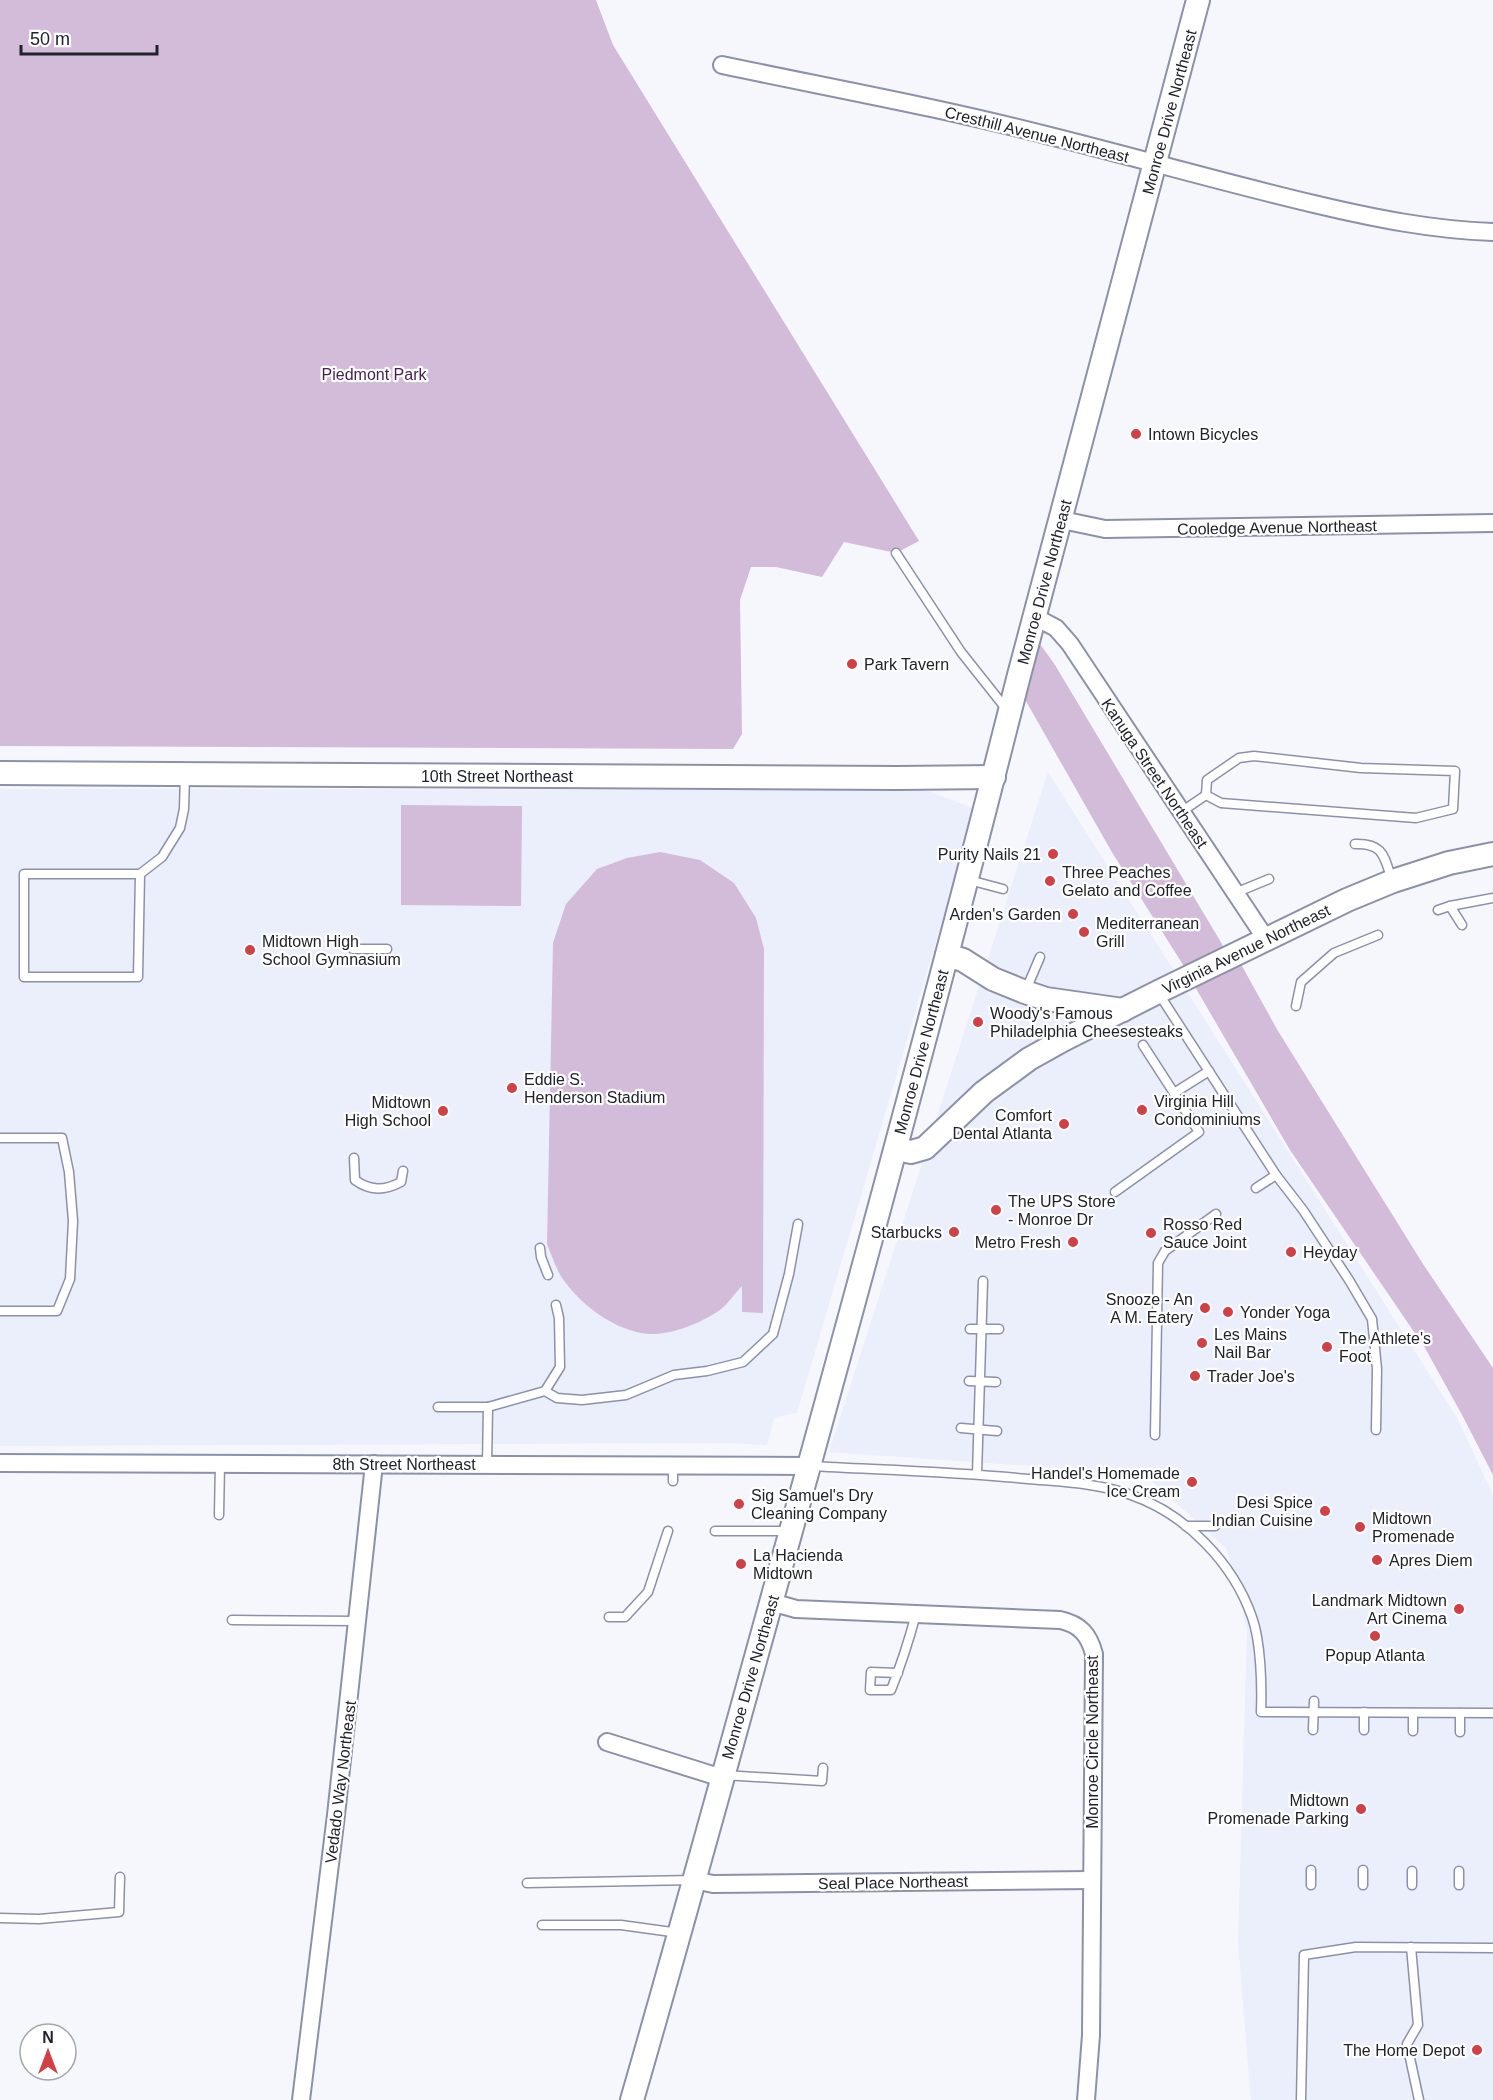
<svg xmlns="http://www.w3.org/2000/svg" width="1493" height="2100" viewBox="0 0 1493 2100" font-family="Arial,sans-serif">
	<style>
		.built { fill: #ebeefb }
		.park { fill: #d3bbda }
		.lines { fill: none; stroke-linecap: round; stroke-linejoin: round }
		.lane-casing { stroke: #8c91a9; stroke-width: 11 }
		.street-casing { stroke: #8c91a9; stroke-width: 20 }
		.secondary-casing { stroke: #8c91a9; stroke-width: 26 }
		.lane { stroke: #fff; stroke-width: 8 }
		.street { stroke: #fff; stroke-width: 16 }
		.secondary { stroke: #fff; stroke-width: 22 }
		.poi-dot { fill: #d04045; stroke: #fff; stroke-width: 2 }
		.labels { text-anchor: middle; stroke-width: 4.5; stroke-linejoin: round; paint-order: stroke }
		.street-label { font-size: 16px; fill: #21232c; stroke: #fff }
		.park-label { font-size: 16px; fill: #472450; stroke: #fff }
		.poi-label { font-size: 16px; fill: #21232c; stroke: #fff; text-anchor: start }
	</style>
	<rect width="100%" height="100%" fill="#f6f7fc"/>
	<g class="built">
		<path d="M 1048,772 L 1457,1418 L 1493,1495 L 1493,2100 L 1251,2100 L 1238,1943 L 1247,1629 L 1227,1549 L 1144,1474 L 829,1452 Z"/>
		<path d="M 0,789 L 926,790 L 975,809 L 797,1413 L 785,1415 L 774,1419 L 767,1445 L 725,1443 L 0,1446 Z"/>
	</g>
	<g class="park">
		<path d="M 0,0 L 596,0 L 613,45 L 919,541 L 896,553 L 844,542 L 822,577 L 776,567 L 751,567 L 740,600 L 742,734 L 733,749 L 0,746 Z"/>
		<path d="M 1038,641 L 1055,665 L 1222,944 L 1224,952 L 1187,971 L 1113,854 L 1023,696 Z"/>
		<path d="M 401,805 L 522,806 L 521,906 L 401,905 Z"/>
		<path d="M 660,852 L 700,860 L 734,883 L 756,918 L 764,949 L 763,1313 L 742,1312 L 742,1286 C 735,1293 728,1304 720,1310 C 699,1324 666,1338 641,1333 C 611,1327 583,1306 565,1282 C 557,1272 552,1256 547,1244 L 553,943 L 566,904 L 597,869 L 627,858 Z"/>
		<path d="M 1237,957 L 1278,1031 L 1423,1264 L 1493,1368 L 1493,1475 L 1461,1413 L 1425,1348 L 1290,1150 L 1191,980 Z"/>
	</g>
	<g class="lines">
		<defs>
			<g id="lane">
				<path d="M 896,553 L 961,652 L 1007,710"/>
				<path d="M 1254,756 L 1361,768 L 1455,771 L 1453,809 L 1416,818 L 1221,803 L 1206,795 L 1207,780 L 1239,758 Z"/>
				<path d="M 1181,812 L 1206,795"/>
				<path d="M 1355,844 C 1384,843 1384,857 1392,880"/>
				<path d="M 140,874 L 138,977 L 24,977 L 24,874 L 140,874 L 162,857 L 180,828 L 184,809 L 185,775"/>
				<path d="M 969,880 L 1003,889"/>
				<path d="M 1235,893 L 1269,879"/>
				<path d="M 1450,906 L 1462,925"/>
				<path d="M 1438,910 L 1450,906 L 1493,898"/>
				<path d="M 353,949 L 387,949"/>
				<path d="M 1025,992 L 1040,957"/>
				<path d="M 1159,994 L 1276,1175 L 1256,1188"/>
				<path d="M 1296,1006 L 1301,982 L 1334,953 L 1378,935"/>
				<path d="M 1143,1045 L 1174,1093 L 1209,1071"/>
				<path d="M 0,1138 L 62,1138 L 69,1172 L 73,1221 L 70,1279 L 57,1311 L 0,1311"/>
				<path d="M 354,1158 L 355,1180 C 370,1191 384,1191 401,1182 L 403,1171"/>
				<path d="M 1276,1175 L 1303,1210 L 1349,1280 L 1372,1319 L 1377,1369 L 1376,1430"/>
				<path d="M 1115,1192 L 1199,1132 L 1174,1093"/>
				<path d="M 540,1248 L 541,1257 L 548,1275"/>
				<path d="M 970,1329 L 999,1329"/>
				<path d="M 969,1381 L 996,1382"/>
				<path d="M 545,1391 L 557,1398 L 582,1400 L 626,1395 L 674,1375 L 707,1371 L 743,1362 L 773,1334 L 789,1274 L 798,1224"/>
				<path d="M 438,1407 L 488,1407 L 487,1465"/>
				<path d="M 488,1407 L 545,1391 L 560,1367 L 559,1318 L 556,1305"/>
				<path d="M 961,1428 L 997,1431"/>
				<path d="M 1155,1435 L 1158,1263 L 1165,1251 L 1216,1214"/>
				<path d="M 810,1466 C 883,1470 956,1472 1028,1479 C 1062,1482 1098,1483 1131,1495 C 1186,1514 1233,1563 1252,1617 C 1261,1642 1262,1686 1261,1712 L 1493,1713"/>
				<path d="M 977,1474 L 983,1281"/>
				<path d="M 673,1481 L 673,1465"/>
				<path d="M 219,1515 L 220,1464"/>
				<path d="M 1186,1526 L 1215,1526"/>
				<path d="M 715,1531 L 789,1531"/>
				<path d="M 609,1617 L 625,1617 L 648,1592 L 668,1531"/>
				<path d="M 232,1620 L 357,1621"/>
				<path d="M 898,1673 L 871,1672 L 870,1690 L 891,1690 C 901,1665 909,1640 916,1614"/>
				<path d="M 1364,1712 L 1364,1730"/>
				<path d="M 1460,1713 L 1460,1732"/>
				<path d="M 1313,1730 L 1314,1701"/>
				<path d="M 1413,1731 L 1413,1713"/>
				<path d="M 723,1775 L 822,1781 L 823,1768"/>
				<path d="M 1311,1870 L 1311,1885"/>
				<path d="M 1363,1870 L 1363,1885"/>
				<path d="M 1412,1871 L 1412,1885"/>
				<path d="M 1459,1871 L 1459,1885"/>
				<path d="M 527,1883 L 694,1880"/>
				<path d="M 0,1918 L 39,1919 L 119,1912 L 120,1877"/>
				<path d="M 542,1925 L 621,1925 L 679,1933"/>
				<path d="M 1411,1947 L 1418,2025 L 1407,2044 L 1419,2100"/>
				<path d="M 1301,2100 L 1304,1955 L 1356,1947 L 1493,1948"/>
			</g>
			<g id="street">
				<path d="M 722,65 C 831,88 942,108 1050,136 C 1138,158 1225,183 1314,204 C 1373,218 1432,230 1493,232"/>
				<path d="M 1062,520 L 1105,529 L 1493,523"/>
				<path d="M 1035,617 L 1056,628 L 1070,644 L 1266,939"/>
				<path d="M 0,1463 L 809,1466"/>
				<path d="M 771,1602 L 796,1609 L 1060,1620 C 1080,1624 1089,1635 1094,1654 L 1091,2035 L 1086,2100"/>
				<path d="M 607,1742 L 722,1778"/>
				<path d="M 694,1880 L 713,1884 L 1092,1880"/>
				<path d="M 301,2100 L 336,1815 L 374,1464"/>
			</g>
			<g id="secondary">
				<path d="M 0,773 L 897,778 L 994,777"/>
				<path d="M 947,955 L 963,960 L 993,979 L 1025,992 L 1046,999 L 1123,1010"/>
				<path d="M 896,1149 L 911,1152 L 925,1148 L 984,1092 L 1029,1059 L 1063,1040 L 1158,992 L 1347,900 L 1393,881 L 1449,863 L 1493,854"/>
				<path d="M 632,2100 C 693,1889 750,1677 809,1466 C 881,1204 952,942 1018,679 L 1198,0"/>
			</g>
		</defs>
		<use href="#lane" class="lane-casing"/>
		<use href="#street" class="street-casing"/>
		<use href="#secondary" class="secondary-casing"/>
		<use href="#lane" class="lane"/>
		<use href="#street" class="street"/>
		<use href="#secondary" class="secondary"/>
	</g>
	<g class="poi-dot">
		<circle cx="1136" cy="434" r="6"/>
		<circle cx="852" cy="664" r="6"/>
		<circle cx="1053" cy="854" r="6"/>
		<circle cx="1050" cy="881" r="6"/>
		<circle cx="1073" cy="914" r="6"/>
		<circle cx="1084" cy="932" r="6"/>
		<circle cx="250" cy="950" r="6"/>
		<circle cx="978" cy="1022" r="6"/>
		<circle cx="512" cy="1088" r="6"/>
		<circle cx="1142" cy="1110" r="6"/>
		<circle cx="443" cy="1111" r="6"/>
		<circle cx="1064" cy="1124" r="6"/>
		<circle cx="996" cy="1210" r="6"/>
		<circle cx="954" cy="1232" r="6"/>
		<circle cx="1151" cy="1233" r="6"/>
		<circle cx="1073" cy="1242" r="6"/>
		<circle cx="1291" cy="1252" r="6"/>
		<circle cx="1205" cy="1308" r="6"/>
		<circle cx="1228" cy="1312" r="6"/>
		<circle cx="1202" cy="1343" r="6"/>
		<circle cx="1327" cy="1347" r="6"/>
		<circle cx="1195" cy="1376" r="6"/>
		<circle cx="1192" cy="1482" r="6"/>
		<circle cx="739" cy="1504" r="6"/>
		<circle cx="1325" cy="1511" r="6"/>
		<circle cx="1360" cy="1527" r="6"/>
		<circle cx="1377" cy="1560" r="6"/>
		<circle cx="741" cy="1564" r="6"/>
		<circle cx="1459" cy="1609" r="6"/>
		<circle cx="1375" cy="1636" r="6"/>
		<circle cx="1361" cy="1809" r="6"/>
		<circle cx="1477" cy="2050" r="6"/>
	</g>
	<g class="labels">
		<g class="street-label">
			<text transform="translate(1169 112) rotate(-75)" y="6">Monroe Drive Northeast</text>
			<text transform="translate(1037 134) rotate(14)" y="6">Cresthill Avenue Northeast</text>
			<text transform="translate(1277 527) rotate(-1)" y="6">Cooledge Avenue Northeast</text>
			<text transform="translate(1044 582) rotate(-75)" y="6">Monroe Drive Northeast</text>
			<text transform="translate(1155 773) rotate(56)" y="6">Kanuga Street Northeast</text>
			<text x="497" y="782">10th Street Northeast</text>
			<text transform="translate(1246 949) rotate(-26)" y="6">Virginia Avenue Northeast</text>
			<text transform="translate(921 1052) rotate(-75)" y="6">Monroe Drive Northeast</text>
			<text x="404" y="1470">8th Street Northeast</text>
			<text transform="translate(750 1677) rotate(-74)" y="6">Monroe Drive Northeast</text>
			<text transform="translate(1092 1742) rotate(-90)" y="6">Monroe Circle Northeast</text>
			<text transform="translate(340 1782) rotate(-83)" y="6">Vedado Way Northeast</text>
			<text transform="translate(893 1882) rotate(-1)" y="6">Seal Place Northeast</text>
		</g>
		<g class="park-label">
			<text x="374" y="380">Piedmont Park</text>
		</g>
		<g class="poi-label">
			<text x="1148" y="440">Intown Bicycles</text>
			<text x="864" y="670">Park Tavern</text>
			<text x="1041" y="860" text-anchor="end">Purity Nails 21</text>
			<text x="1062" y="878">Three Peaches<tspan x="1062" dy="18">Gelato and Coffee</tspan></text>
			<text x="1061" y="920" text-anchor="end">Arden's Garden</text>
			<text x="1096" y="929">Mediterranean<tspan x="1096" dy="18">Grill</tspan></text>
			<text x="262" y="947">Midtown High<tspan x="262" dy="18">School Gymnasium</tspan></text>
			<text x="990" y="1019">Woody's Famous<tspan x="990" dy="18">Philadelphia Cheesesteaks</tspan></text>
			<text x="524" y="1085">Eddie S.<tspan x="524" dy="18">Henderson Stadium</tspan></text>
			<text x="1154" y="1107">Virginia Hill<tspan x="1154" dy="18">Condominiums</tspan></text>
			<text x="431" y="1108" text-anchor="end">Midtown<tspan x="431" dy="18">High School</tspan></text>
			<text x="1052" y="1121" text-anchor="end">Comfort<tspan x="1052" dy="18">Dental Atlanta</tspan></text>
			<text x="1008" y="1207">The UPS Store<tspan x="1008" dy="18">- Monroe Dr</tspan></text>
			<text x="1163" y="1230">Rosso Red<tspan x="1163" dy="18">Sauce Joint</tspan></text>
			<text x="942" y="1238" text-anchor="end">Starbucks</text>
			<text x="1061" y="1248" text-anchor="end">Metro Fresh</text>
			<text x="1303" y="1258">Heyday</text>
			<text x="1193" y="1305" text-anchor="end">Snooze - An<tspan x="1193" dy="18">A M. Eatery</tspan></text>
			<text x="1240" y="1318">Yonder Yoga</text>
			<text x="1214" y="1340">Les Mains<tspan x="1214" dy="18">Nail Bar</tspan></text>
			<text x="1339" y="1344">The Athlete's<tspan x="1339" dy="18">Foot</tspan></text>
			<text x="1207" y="1382">Trader Joe's</text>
			<text x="1180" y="1479" text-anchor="end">Handel's Homemade<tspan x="1180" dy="18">Ice Cream</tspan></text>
			<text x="751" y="1501">Sig Samuel's Dry<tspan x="751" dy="18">Cleaning Company</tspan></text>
			<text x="1313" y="1508" text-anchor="end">Desi Spice<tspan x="1313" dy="18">Indian Cuisine</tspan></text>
			<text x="1372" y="1524">Midtown<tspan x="1372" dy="18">Promenade</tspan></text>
			<text x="753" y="1561">La Hacienda<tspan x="753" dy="18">Midtown</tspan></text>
			<text x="1389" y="1566">Apres Diem</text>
			<text x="1447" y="1606" text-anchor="end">Landmark Midtown<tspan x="1447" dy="18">Art Cinema</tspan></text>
			<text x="1375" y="1661" text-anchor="middle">Popup Atlanta</text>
			<text x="1349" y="1806" text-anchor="end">Midtown<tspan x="1349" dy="18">Promenade Parking</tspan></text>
			<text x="1465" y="2056" text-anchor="end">The Home Depot</text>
		</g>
	</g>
	<g transform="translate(48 2052)"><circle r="28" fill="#ffffff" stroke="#a6a7ab" stroke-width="1.5"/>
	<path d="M0-4.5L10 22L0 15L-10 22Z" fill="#d04045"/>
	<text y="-9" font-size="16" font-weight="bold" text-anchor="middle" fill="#21232c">N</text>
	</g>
	<path d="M21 45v9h136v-9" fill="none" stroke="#21232c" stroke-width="3"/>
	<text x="30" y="45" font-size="18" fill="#21232c" stroke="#ffffff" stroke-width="4.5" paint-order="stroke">50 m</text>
</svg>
